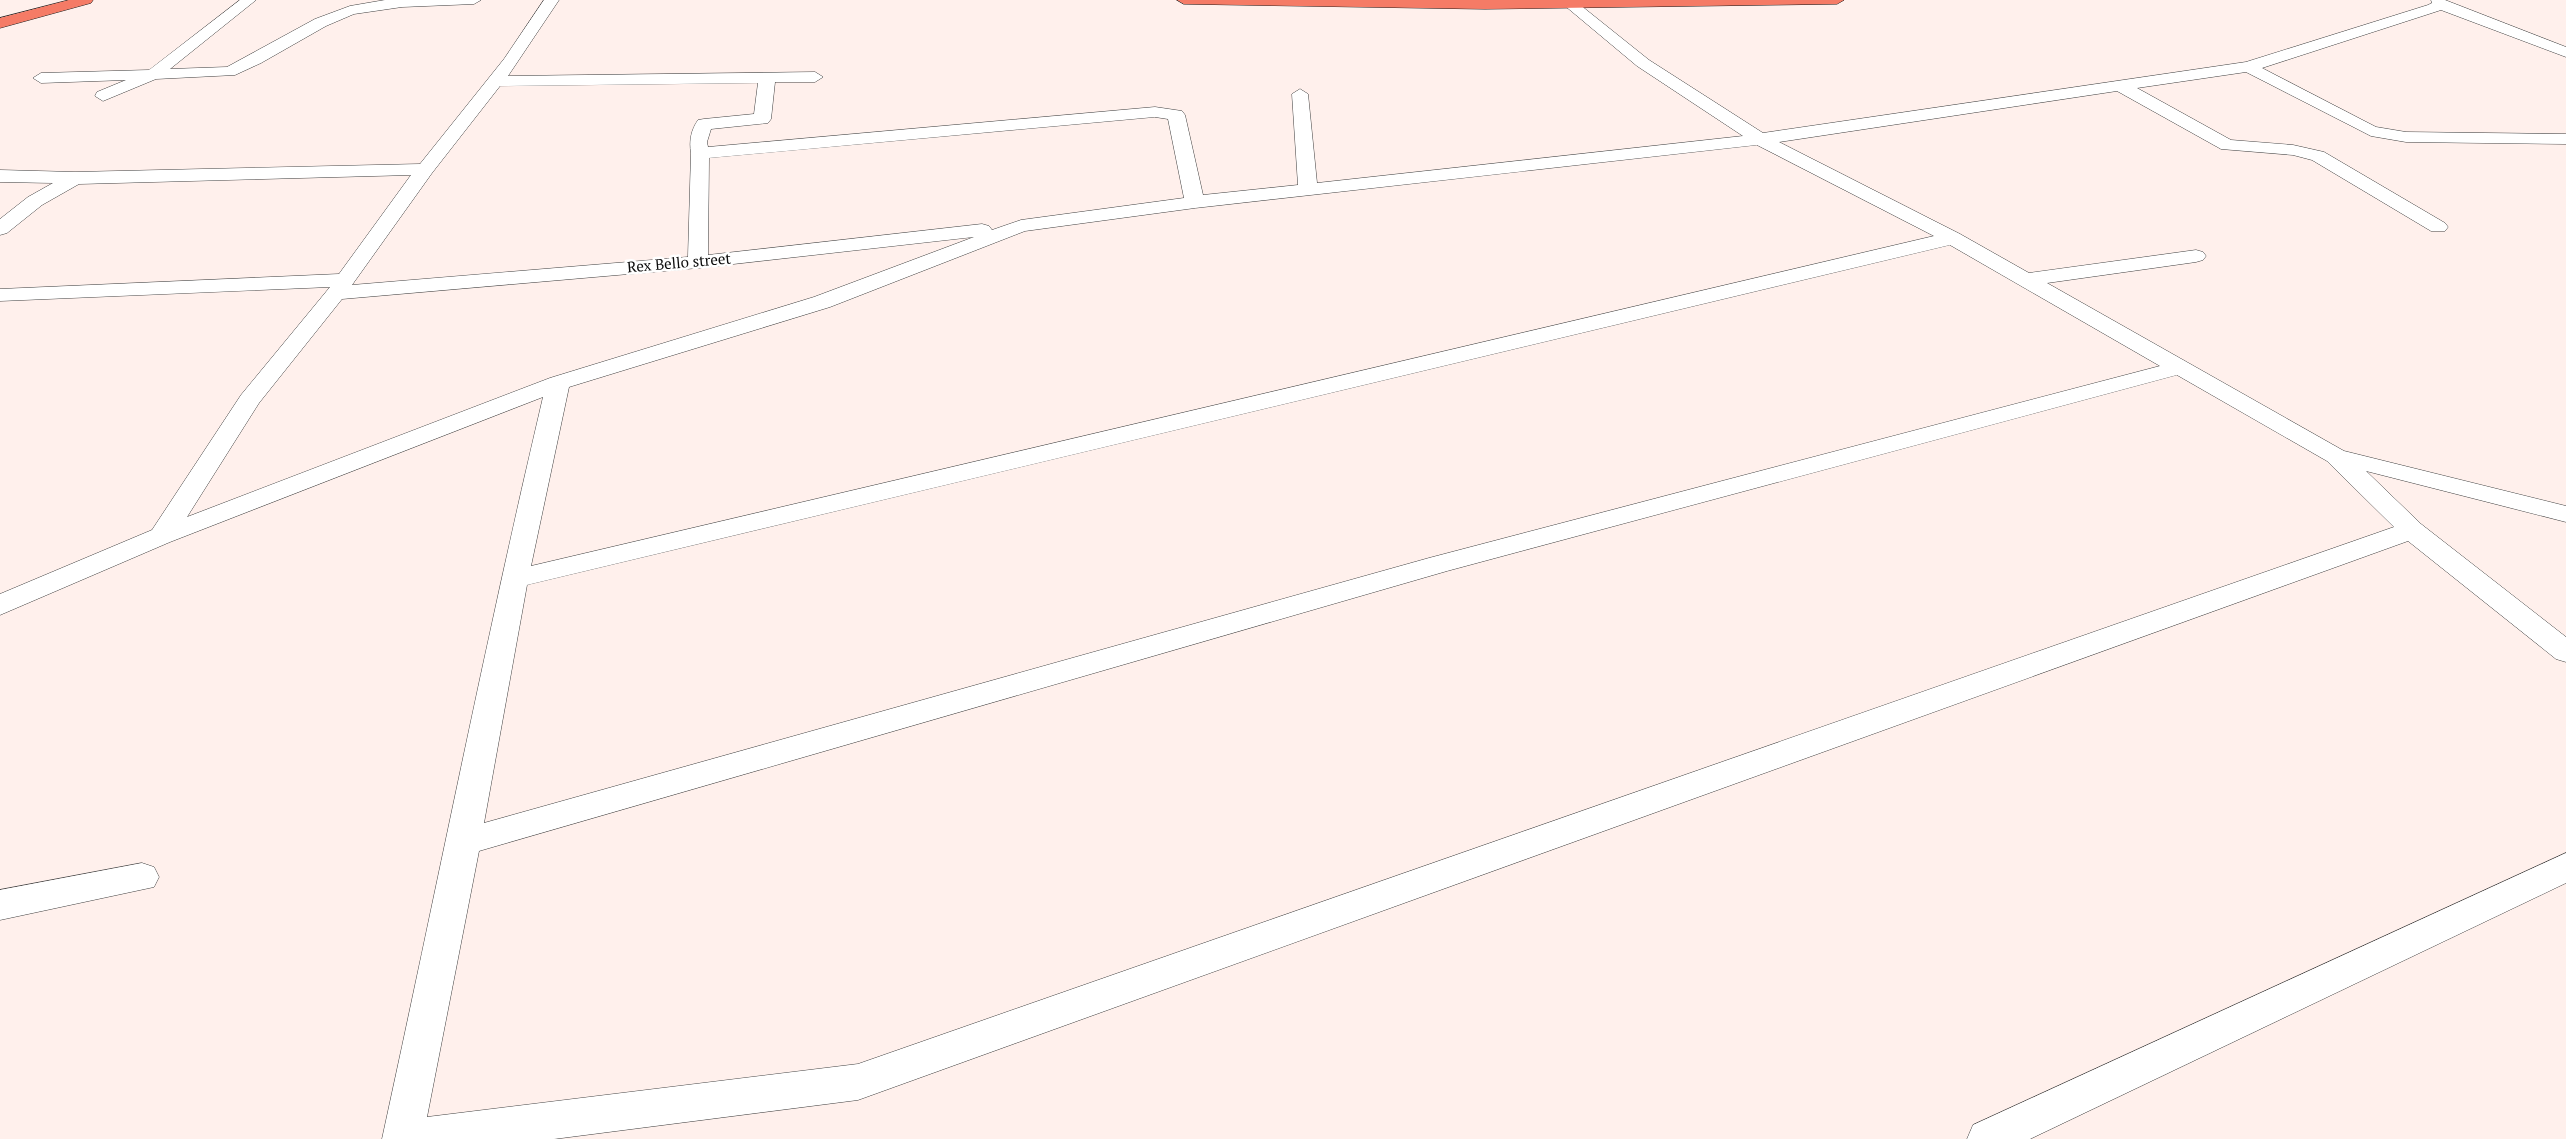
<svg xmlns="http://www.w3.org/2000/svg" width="2566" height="1139" viewBox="0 0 2566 1139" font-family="'PT Serif',serif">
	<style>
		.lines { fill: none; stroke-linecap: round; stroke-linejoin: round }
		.minor-casing { stroke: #3f3f3f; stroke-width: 1 }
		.primary-casing { stroke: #1d1d1d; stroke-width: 1 }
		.minor { fill: #fff; fill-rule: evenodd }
		.primary { fill: #f57b66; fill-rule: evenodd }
		.labels { text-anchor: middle; stroke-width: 5; stroke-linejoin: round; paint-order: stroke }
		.far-street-label { font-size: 15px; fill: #0c0c0c; stroke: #fff }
	</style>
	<rect width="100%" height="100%" fill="#fff0ec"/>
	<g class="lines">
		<defs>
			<g id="minor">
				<path d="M 240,0 L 256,0 L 170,69 L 227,67 L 315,19 L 350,6 L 385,0 L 481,0 L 474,4 L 402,7 L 354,14 L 326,26 L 261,63 L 235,75 L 156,79 L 103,101 L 95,96 L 97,92 L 126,80 L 41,83 L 33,78 L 41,73 L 149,70 Z"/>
				<path d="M 544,0 L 559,0 L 508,76 L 815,72 L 823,77 L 815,82 L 775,82 L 771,119 L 768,123 L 711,129 L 707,142 L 708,147 L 1155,107 L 1182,111 L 1185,115 L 1203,195 L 1298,185 L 1292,94 L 1300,89 L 1308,94 L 1317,183 L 1743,136 L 1637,66 L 1558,0 L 1574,0 L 1649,60 L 1763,133 L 2246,62 L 2428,5 L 2432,3 L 2431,0 L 2445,0 L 2566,47 L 2566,57 L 2441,10 L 2262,68 L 2376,127 L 2406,132 L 2566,134 L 2566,144 L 2406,142 L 2371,136 L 2246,72 L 2137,88 L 2231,140 L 2293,145 L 2324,152 L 2445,223 L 2448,227 L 2445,231 L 2431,231 L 2312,160 L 2293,155 L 2221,149 L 2117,91 L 1779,142 L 1960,234 L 2029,273 L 2196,250 L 2203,252 L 2206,256 L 2203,260 L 2196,262 L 2047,283 L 2344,451 L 2566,506 L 2566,522 L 2366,471 L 2421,524 L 2566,637 L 2566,662 L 2556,659 L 2408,541 L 858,1100 L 554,1139 L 382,1139 C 436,892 485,643 543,397 L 170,542 L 0,615 L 0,594 L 152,530 L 241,395 L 330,287 L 0,301 L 0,289 L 339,274 L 411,175 L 79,184 L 42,205 L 7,233 L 0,235 L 0,219 L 28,197 L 53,183 L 0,182 L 0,170 L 75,172 L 420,164 L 504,59 ZM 758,83 L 754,114 L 704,119 L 698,120 C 691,130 689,141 691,153 L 688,257 L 352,285 L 432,173 L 500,86 ZM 1155,117 L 1168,119 L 1184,198 L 1021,220 L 992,230 L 989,226 L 982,224 L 708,255 L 709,158 ZM 1757,145 L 1934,236 L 531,566 L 569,387 L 830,307 L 1025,231 L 1195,208 ZM 974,237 L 814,297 L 550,378 L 187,517 L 259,403 L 342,299 L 698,268 ZM 1950,245 L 2160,366 L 1429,558 L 484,823 L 527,585 ZM 2177,375 L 2327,461 L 2394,527 L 858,1064 L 427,1117 L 479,851 L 1447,571 Z"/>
				<path d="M 2566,853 L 2566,883 L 2030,1139 L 1967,1139 L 1973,1125 Z"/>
				<path d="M 142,863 L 154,867 L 159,877 L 154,887 L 0,920 L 0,890 Z"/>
			</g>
			<g id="primary">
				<path d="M 69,0 L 93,0 L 91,3 L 0,28 L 0,18 Z"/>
				<path d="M 1177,0 L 1844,0 L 1837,4 L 1485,9 L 1184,4 Z"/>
			</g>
		</defs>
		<use href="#minor" class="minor-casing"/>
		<use href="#primary" class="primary-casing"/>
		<use href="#minor" class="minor"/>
		<use href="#primary" class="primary"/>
	</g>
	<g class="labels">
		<g class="far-street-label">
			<text transform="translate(679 263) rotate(-5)" y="5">Rex Bello street</text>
		</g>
	</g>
</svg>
